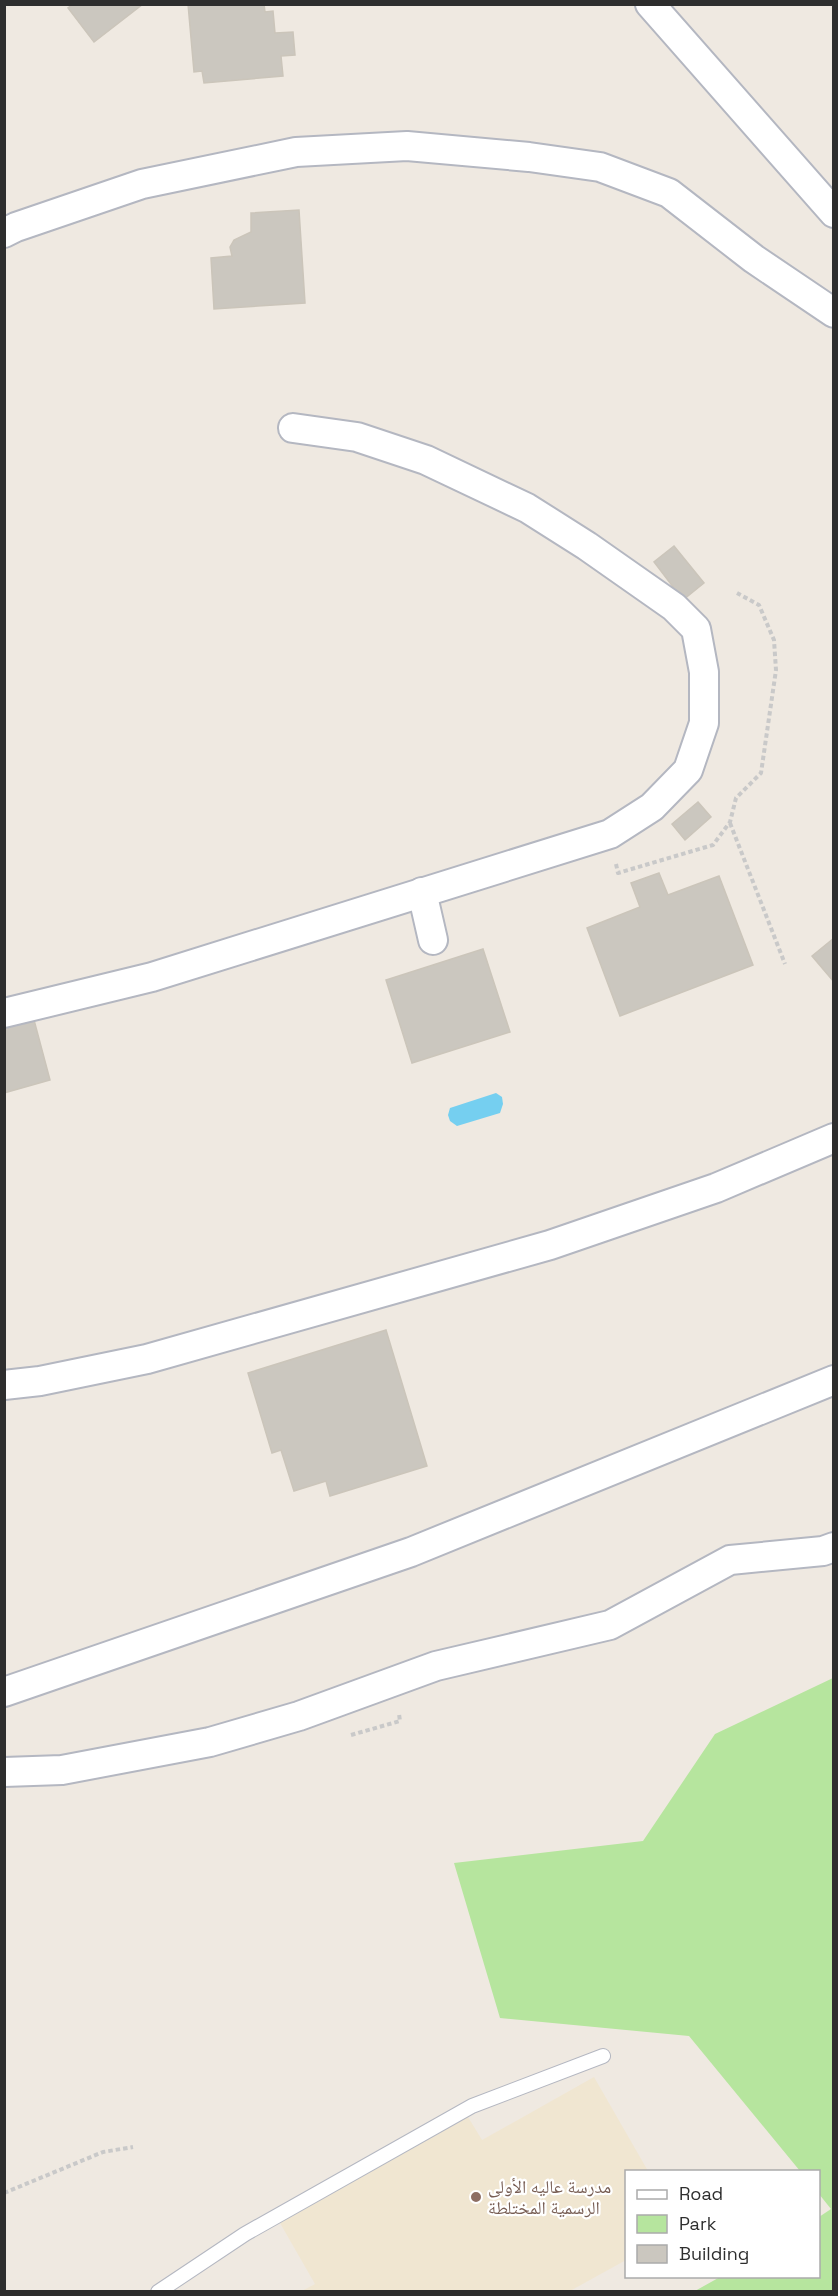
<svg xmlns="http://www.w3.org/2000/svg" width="838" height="2296" viewBox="0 0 838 2296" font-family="'Space Grotesk','Noto Naskh Arabic',sans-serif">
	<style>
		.education { fill: #f0e6d1 }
		.green { fill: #b6e59e }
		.water { fill: #75cff0 }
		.building { fill: #cbc7bf; stroke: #cbc5ba; stroke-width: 1.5 }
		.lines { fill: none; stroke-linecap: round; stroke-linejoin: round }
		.service-casing { stroke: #b4b7c1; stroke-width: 16 }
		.minor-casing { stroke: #b4b7c1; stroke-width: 32 }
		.path { stroke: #c9c9c9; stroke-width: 4; stroke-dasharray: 4.5 3; stroke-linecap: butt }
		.service { stroke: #fff; stroke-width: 14 }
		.minor { stroke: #fff; stroke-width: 28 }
		.education-dot { fill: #8d6e63; stroke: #fff; stroke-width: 2 }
		.labels { text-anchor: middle; stroke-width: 4.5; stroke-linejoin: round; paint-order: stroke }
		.education-label { font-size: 18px; fill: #785e54; stroke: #fff; text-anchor: start }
	</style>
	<rect width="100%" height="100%" fill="#efe9e1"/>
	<path class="education" d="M 594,2077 L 648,2171 L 626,2172 L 626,2260 L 570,2291 L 302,2291 L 315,2284 L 280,2223 L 468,2117 L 482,2140 Z"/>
	<path class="green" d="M 833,1678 L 833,2291 L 695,2291 L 720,2277 L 818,2276 L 819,2217 L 831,2209 L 819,2194 L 818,2172 L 800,2171 L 689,2036 L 500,2018 L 454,1863 L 643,1841 L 715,1734 Z"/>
	<path class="water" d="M 496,1093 L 502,1097 L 503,1104 L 500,1113 L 457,1126 L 450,1121 L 448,1115 L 450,1108 Z"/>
	<g class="building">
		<path d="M 73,4 L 143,4 L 94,42 L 68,8 Z"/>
		<path d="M 188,4 L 264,4 L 265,12 L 273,11 L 275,33 L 293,32 L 295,55 L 281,56 L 283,76 L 204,83 L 202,71 L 194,72 Z"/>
		<path d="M 299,210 L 305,303 L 214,309 L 211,258 L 232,256 L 230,247 L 234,240 L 251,232 L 251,213 Z"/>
		<path d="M 674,546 L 704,583 L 683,600 L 654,562 Z"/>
		<path d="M 698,802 L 711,817 L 685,840 L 672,824 Z"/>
		<path d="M 659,873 L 668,895 L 719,876 L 753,965 L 620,1016 L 587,928 L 640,907 L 631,883 Z"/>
		<path d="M 834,938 L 834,982 L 812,956 Z"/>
		<path d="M 483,949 L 510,1032 L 412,1063 L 386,980 Z"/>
		<path d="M 34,1020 L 50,1080 L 4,1093 L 4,1028 Z"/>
		<path d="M 386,1330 L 427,1466 L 330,1496 L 326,1481 L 294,1491 L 281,1450 L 272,1453 L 248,1373 Z"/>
	</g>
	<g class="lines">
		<defs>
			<path id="service" d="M 158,2292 L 245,2234 L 472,2106 L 603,2056"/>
			<g id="minor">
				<path d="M 650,4 L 834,213"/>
				<path d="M 4,233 L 16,227 L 142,184 L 296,152 L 407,146 L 529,157 L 600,167 L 669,193 L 754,259 L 834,313"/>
				<path d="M 422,892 L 433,940"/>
				<path d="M 4,1013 L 152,977 L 610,834 L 652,807 L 688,770 L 704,723 L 704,672 L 696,629 L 674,607 L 587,546 L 527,508 L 426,460 L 357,437 L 293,428"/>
				<path d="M 4,1385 L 40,1381 L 147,1359 L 550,1245 L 716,1188 L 834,1138"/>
				<path d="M 4,1692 L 411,1552 L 834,1380"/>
				<path d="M 4,1772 L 62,1770 L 210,1742 L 299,1716 L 436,1666 L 610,1625 L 730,1560 L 823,1551 L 834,1547"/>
			</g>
		</defs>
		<use href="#service" class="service-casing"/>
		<use href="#minor" class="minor-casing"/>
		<g class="path">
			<path d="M 730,823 L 785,964"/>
			<path d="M 616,864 L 618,873 L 713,845 L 730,822 L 736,798 L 761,773 L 776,670 L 774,640 L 759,605 L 737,593"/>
			<path d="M 351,1735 L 400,1721 L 399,1714"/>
			<path d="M 4,2193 L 103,2152 L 133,2147"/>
		</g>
		<use href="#service" class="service"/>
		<use href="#minor" class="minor"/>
	</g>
	<circle class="education-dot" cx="476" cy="2197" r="6"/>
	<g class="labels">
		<g class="education-label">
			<text x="488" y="2193">مدرسة عاليه الأولى<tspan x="488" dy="21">الرسمية المختلطة</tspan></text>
		</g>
	</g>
	<rect width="838" height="2296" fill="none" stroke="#2e2e2e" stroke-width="12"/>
	<rect x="625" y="2170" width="195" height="108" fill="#ffffff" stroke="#ababab" stroke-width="1.5"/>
	<rect x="637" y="2190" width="30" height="9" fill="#ffffff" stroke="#ababab" stroke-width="1.5"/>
	<text x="679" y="2200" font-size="18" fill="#2e2e2e">Road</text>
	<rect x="637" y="2215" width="30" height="18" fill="#b6e59e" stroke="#ababab" stroke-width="1.5"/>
	<text x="679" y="2230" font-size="18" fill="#2e2e2e">Park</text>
	<rect x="637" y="2245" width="30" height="18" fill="#cbc7bf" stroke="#ababab" stroke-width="1.5"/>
	<text x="679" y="2260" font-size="18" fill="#2e2e2e">Building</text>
</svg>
